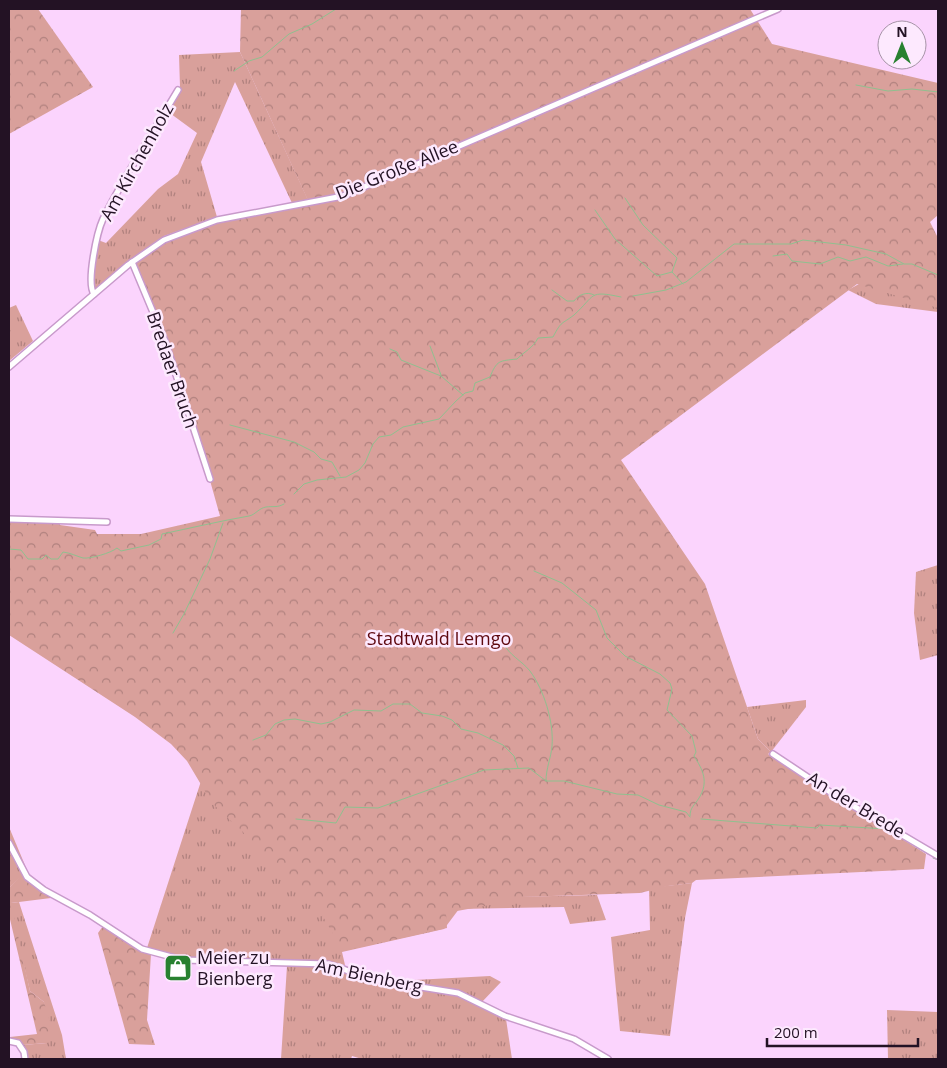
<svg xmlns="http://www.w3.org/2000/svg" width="947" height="1068" viewBox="0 0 947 1068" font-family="'Open Sans',sans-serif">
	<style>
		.grass { fill: url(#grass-tufts) }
		.forest { fill: url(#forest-crowns) }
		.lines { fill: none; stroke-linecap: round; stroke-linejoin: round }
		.stream { stroke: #8fc08f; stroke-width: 1 }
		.minor-casing { stroke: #c89acb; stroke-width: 8 }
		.minor { stroke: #fff; stroke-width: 5 }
		.labels { text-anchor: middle; stroke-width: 5; stroke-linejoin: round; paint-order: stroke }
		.street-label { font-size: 18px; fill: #231224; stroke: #fde9fe }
		.park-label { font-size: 18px; fill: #5e080f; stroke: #fde9fe }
		.poi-label { font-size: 18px; fill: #231224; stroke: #fde9fe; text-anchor: start }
	</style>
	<defs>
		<pattern id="grass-tufts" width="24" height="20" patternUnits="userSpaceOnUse" patternTransform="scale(1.25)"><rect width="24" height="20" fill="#d9a09b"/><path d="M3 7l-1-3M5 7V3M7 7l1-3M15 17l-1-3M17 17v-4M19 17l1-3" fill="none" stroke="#b0817e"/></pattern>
		<pattern id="forest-crowns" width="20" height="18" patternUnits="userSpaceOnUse" patternTransform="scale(1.25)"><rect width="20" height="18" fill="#d9a09b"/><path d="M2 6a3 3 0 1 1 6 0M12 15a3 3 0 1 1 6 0" fill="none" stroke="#b0817e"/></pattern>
	</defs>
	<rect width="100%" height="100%" fill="#fbd4fd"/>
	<g class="grass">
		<path d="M 240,52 L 308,200 L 292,203 L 235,82 L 201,162 L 217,217 L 164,236 L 95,289 L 93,288 L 93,273 L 98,240 L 106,243 L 158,189 L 178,174 L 197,133 L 167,111 L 180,87 L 179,55 Z"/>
		<path d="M 938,241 L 938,312 L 876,304 L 848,290 Z"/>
		<path d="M 16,305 L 33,341 L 9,361 L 9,308 Z"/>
		<path d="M 938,565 L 938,655 L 920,660 L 914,613 L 916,572 Z"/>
		<path d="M 806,700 L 806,707 L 771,752 L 758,739 L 747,707 Z"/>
		<path d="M 202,778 L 410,899 L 597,895 L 606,920 L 570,924 L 564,907 L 459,909 L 444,929 L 342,952 L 345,965 C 280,953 210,968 147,948 Z"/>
		<path d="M 9,827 L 27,870 L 9,888 Z"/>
		<path d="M 692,883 L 685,918 L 670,1036 L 620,1031 L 611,937 L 650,930 L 649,888 Z"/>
		<path d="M 19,902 L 62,1035 L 66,1059 L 26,1059 L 23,1045 L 47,1043 L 44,1002 L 30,991 L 11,911 L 11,903 Z"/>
		<path d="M 287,966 L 327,966 L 363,981 L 457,995 L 506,1019 L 512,1059 L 362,1059 L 352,1056 L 351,1059 L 281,1059 Z"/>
		<path d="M 490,976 L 501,982 L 481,1003 L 458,991 L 395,981 Z"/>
		<path d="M 887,1010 L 938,1012 L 938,1059 L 888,1059 Z"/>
	</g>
	<g class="forest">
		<path d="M 9,9 L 38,9 L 93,87 L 9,134 Z"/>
		<path d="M 241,9 L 750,9 L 772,44 L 938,83 L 938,215 L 930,222 L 938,238 L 938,308 L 857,284 L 621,460 L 705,584 L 758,739 L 771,752 L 768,754 L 926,854 L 924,869 L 696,880 L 692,883 L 668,886 L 640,893 L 490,898 L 490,905 L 446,913 L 447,928 L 343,951 L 311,896 L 306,897 L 298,892 L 253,847 L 243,832 L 212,803 L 187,761 L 171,744 L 135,717 L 9,635 L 9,522 L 59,523 L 60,525 L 95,530 L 97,534 L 141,534 L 220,516 L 191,413 L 135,263 L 166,241 L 217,222 L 310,205 L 240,52 Z"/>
		<path d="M 22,874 L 51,896 L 51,898 L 11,903 L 30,991 L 44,1002 L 53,1032 L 51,1040 L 47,1043 L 23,1045 L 19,1041 L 10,1040 L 10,1037 L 37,1034 L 9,915 L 9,888 Z"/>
		<path d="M 103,926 L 141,951 L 151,954 L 147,1020 L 155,1045 L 129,1044 L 98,933 Z"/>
	</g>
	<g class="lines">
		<g class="stream">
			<path d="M 234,71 L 249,61 L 262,57 L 289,34 L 312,24 L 336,9"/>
			<path d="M 856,85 L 888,91 L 912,89 L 938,92"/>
			<path d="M 625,198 L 643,225 L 677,258 L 672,272 L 683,284"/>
			<path d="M 595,210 L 615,239 L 657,276 L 672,272"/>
			<path d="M 773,256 L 787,254 L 792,261 L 820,264 L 838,257 L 850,261 L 866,257 L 888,266 L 903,264"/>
			<path d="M 552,290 L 567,301 L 574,301 C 578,295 587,291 594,295"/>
			<path d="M 633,296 L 666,290 L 686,282 L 734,244 L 791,244 L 803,240 L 846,245 L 886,254 L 904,264 L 912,264 L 938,275"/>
			<path d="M 430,346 L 441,375"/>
			<path d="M 390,349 L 397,352 L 401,360 L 441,376 L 463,395"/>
			<path d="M 230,425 L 294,442 L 314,452 L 321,459 L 332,462 L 340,476"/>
			<path d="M 294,494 L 304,484 L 317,480 L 346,477 L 359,470 L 365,463 L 373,444 L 379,437 L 391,435 L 403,427 L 439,419 L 456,401 L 465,393 L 473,391 L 475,383 L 490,377 C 497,360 499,361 517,359 C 525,351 533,348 538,338 L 553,337 C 562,320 561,325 574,315 C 596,295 588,290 621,297"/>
			<path d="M 9,549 L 21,550 L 28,559 L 42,559 L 46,555 L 51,559 L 58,559 L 63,552 C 71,553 76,556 83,558 C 90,559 111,553 117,548 L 121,551 L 149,545 L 161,539 L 162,534 C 191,528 220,521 249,516 C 255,515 259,508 266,507 C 273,506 277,508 284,504"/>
			<path d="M 534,571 L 562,583 L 596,610 L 607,638 L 625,656 L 660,674 L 670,683 L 672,689 L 667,710 L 692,736 L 696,752 L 694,756 C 703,770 709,782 699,798 C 695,805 690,807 690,816"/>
			<path d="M 173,633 L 184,614 L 210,559 L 223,523"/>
			<path d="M 503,643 C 510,656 521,660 530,671 C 544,690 554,722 552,746 C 551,758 546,768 546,781"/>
			<path d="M 253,740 L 266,735 L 275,724 L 284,720 L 295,719 L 321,724 L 330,722 L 354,710 L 381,711 L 393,704 L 410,704 L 422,713 L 442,716 L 452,720 L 461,729 L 478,733 L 503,745 L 514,756 L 518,768"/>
			<path d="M 296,819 L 336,823 L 345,807 L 378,808 L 484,770 L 529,768 L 546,781 L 564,781 L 617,794 L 638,795 L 659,805 L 686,812 L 690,817"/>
			<path d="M 701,819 L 817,828 L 820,825 L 887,829 L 928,854"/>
			<path d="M 933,858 L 938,860"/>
		</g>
		<defs>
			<g id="minor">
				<path d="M 132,262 L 165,341 L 210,479"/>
				<path d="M 94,294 C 86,283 97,232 103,219 C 125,175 153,132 178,90"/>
				<path d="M 9,367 L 128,265 L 164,240 L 217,220 L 343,196 L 778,9"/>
				<path d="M 9,519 L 107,522"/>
				<path d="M 773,754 L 833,794 L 938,856"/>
				<path d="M 9,843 L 27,877 L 44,890 L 90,915 L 142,949 L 183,960 L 328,964 L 341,968 L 365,978 L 458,993 L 505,1016 L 574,1039 L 608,1059"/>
				<path d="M 9,1041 L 18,1043 L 24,1052 L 25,1059"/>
			</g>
		</defs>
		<use href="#minor" class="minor-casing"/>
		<use href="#minor" class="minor"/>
	</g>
	<defs>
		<symbol id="shop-square" viewBox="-11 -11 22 22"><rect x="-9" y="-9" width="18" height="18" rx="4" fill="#288130" stroke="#fde9fe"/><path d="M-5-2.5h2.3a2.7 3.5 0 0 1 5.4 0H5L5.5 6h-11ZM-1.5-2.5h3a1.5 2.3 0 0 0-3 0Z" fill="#fff"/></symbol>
	</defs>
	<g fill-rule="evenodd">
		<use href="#shop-square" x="162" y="952" width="32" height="32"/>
	</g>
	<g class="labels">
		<g class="street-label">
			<text transform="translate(137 162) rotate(-61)" y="6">Am Kirchenholz</text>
			<text transform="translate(397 170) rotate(-22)" y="6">Die Große Allee</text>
			<text transform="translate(172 370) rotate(71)" y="6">Bredaer Bruch</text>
			<text transform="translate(856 805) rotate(31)" y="6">An der Brede</text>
			<text transform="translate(369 976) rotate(12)" y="6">Am Bienberg</text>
		</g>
		<g class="park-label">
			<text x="439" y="645">Stadtwald Lemgo</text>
		</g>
		<g class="poi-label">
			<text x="197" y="964">Meier zu<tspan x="197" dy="21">Bienberg</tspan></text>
		</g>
	</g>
	<rect width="947" height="1068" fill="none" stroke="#231224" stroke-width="20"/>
	<g transform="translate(902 45)"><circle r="24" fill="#fde9fe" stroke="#a693a7"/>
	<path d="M0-4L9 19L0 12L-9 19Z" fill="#288130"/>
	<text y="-8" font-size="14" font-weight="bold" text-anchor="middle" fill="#231224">N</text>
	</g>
	<path d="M767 1038v8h151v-8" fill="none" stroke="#231224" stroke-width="2.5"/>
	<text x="774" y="1038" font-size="15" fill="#231224" stroke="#fde9fe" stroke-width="4" paint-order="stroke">200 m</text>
</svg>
